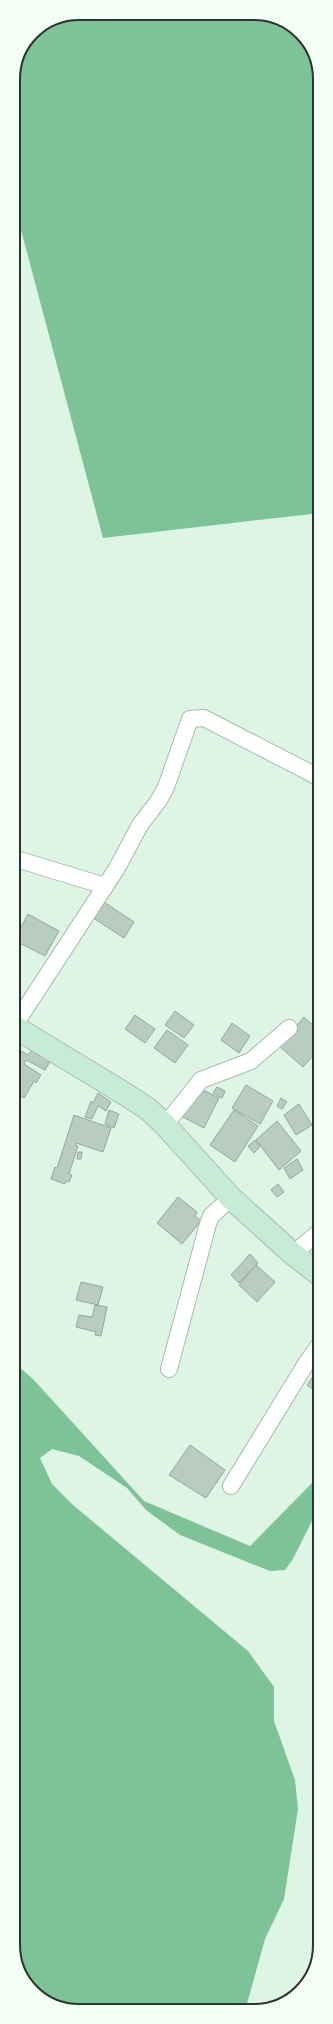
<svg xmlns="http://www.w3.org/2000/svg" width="333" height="2024" viewBox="0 0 333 2024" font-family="Figtree,sans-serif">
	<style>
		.forest { fill: #7dc397 }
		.building { fill: #b8cdbf; stroke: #94a89b }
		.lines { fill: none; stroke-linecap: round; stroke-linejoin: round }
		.minor-casing { stroke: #a7bbad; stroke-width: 18 }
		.secondary-casing { stroke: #a7bbad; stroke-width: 24 }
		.minor { stroke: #fff; stroke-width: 16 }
		.secondary { stroke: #c6ebd7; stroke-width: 22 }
		.rim { fill: none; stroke: #2b342e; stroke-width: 2 }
	</style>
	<rect width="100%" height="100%" fill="#def4e5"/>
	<g class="forest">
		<path d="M 79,13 L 271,15 L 304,36 L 320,74 L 320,513 L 103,538 L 13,200 L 13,75 L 32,32 Z"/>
		<path d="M 13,1362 L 33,1379 L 144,1501 L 250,1546 L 320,1475 L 320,1505 L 293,1559 L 285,1570 L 270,1571 L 180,1535 L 146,1510 L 127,1488 L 79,1456 L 52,1449 L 40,1458 L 52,1484 L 73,1505 L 248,1651 L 274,1687 L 274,1721 L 295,1780 L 298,1809 L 284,1899 L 265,1939 L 245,2011 L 62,2009 L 29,1988 L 13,1950 Z"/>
	</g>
	<g class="building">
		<path d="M 101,900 L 134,922 L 124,938 L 90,916 Z"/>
		<path d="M 28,914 L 59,931 L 45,956 L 14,940 Z"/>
		<path d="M 175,1011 L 194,1025 L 184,1038 L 165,1025 Z"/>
		<path d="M 135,1015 L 155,1029 L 145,1043 L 125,1029 Z"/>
		<path d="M 304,1017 L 320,1032 L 320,1048 L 303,1067 L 279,1046 Z"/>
		<path d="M 232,1023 L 250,1036 L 239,1053 L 221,1040 Z"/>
		<path d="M 167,1030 L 188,1045 L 175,1063 L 154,1048 Z"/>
		<path d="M 16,1048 L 28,1055 L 33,1048 L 52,1058 L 45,1070 L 26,1060 L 24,1064 L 41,1075 L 36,1083 L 34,1081 L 24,1098 L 13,1091 L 13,1081 L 19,1072 L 13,1069 L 13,1053 Z"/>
		<path d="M 246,1085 L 273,1101 L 260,1124 L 232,1108 Z"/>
		<path d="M 197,1087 L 219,1098 L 204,1128 L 183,1117 Z"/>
		<path d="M 217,1087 L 225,1091 L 222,1098 L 213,1093 Z"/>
		<path d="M 98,1093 L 111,1102 L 106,1111 L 98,1106 L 92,1119 L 85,1117 L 91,1101 L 93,1103 Z"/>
		<path d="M 281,1098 L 287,1102 L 282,1109 L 277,1106 Z"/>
		<path d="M 299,1104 L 312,1125 L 296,1135 L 284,1115 Z"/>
		<path d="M 109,1110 L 119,1114 L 114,1128 L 105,1124 Z"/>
		<path d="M 234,1110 L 258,1126 L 235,1162 L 210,1145 Z"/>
		<path d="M 74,1115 L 111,1128 L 103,1152 L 76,1143 L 76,1146 L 78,1146 L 69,1174 L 72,1175 L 69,1182 L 66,1181 L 65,1184 L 51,1179 L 55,1167 L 57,1168 Z"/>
		<path d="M 277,1121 L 301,1151 L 279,1170 L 256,1140 Z"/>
		<path d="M 255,1140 L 260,1147 L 254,1153 L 248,1146 Z"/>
		<path d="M 78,1152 L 82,1152 L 81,1159 L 77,1159 Z"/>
		<path d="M 297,1159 L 303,1170 L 290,1179 L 284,1168 Z"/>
		<path d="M 278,1184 L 284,1192 L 277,1197 L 271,1190 Z"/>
		<path d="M 178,1197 L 197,1212 L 195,1216 L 201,1221 L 182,1244 L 157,1223 Z"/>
		<path d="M 250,1254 L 258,1263 L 239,1283 L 231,1275 Z"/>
		<path d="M 256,1265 L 275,1282 L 257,1302 L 239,1285 Z"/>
		<path d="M 81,1282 L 103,1287 L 98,1305 L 76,1300 Z"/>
		<path d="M 95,1305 L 107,1307 L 101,1336 L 95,1335 L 96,1332 L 76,1327 L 79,1315 L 92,1317 Z"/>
		<path d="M 318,1369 L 320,1370 L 320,1395 L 307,1385 Z"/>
		<path d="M 190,1445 L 225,1470 L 206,1498 L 169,1475 Z"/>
	</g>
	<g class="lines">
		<defs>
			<g id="minor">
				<path d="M 13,858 L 105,886"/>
				<path d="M 14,1026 L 117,868 L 140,825 L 159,800 L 166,787 L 190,719 L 204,718 L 320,778"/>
				<path d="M 165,1125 L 201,1080 L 251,1061 L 289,1028"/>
				<path d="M 293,1254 L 320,1231"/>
				<path d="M 169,1369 L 208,1224 L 211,1216 L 231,1198"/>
				<path d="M 231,1486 L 307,1362 L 320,1344"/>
			</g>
			<path id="secondary" d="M 13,1026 L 125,1094 L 148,1109 L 165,1125 L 231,1198 L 293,1254 L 320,1275"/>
		</defs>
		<use href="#minor" class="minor-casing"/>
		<use href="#secondary" class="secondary-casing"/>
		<use href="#minor" class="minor"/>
		<use href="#secondary" class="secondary"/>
	</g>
	<path d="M0 0H333V2024H0ZM79 20H254A59 59 0 0 1 313 79V1945A59 59 0 0 1 254 2004H79A59 59 0 0 1 20 1945V79A59 59 0 0 1 79 20Z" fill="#f2fef6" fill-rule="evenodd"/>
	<path class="rim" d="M79 20H254A59 59 0 0 1 313 79V1945A59 59 0 0 1 254 2004H79A59 59 0 0 1 20 1945V79A59 59 0 0 1 79 20Z"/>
</svg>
